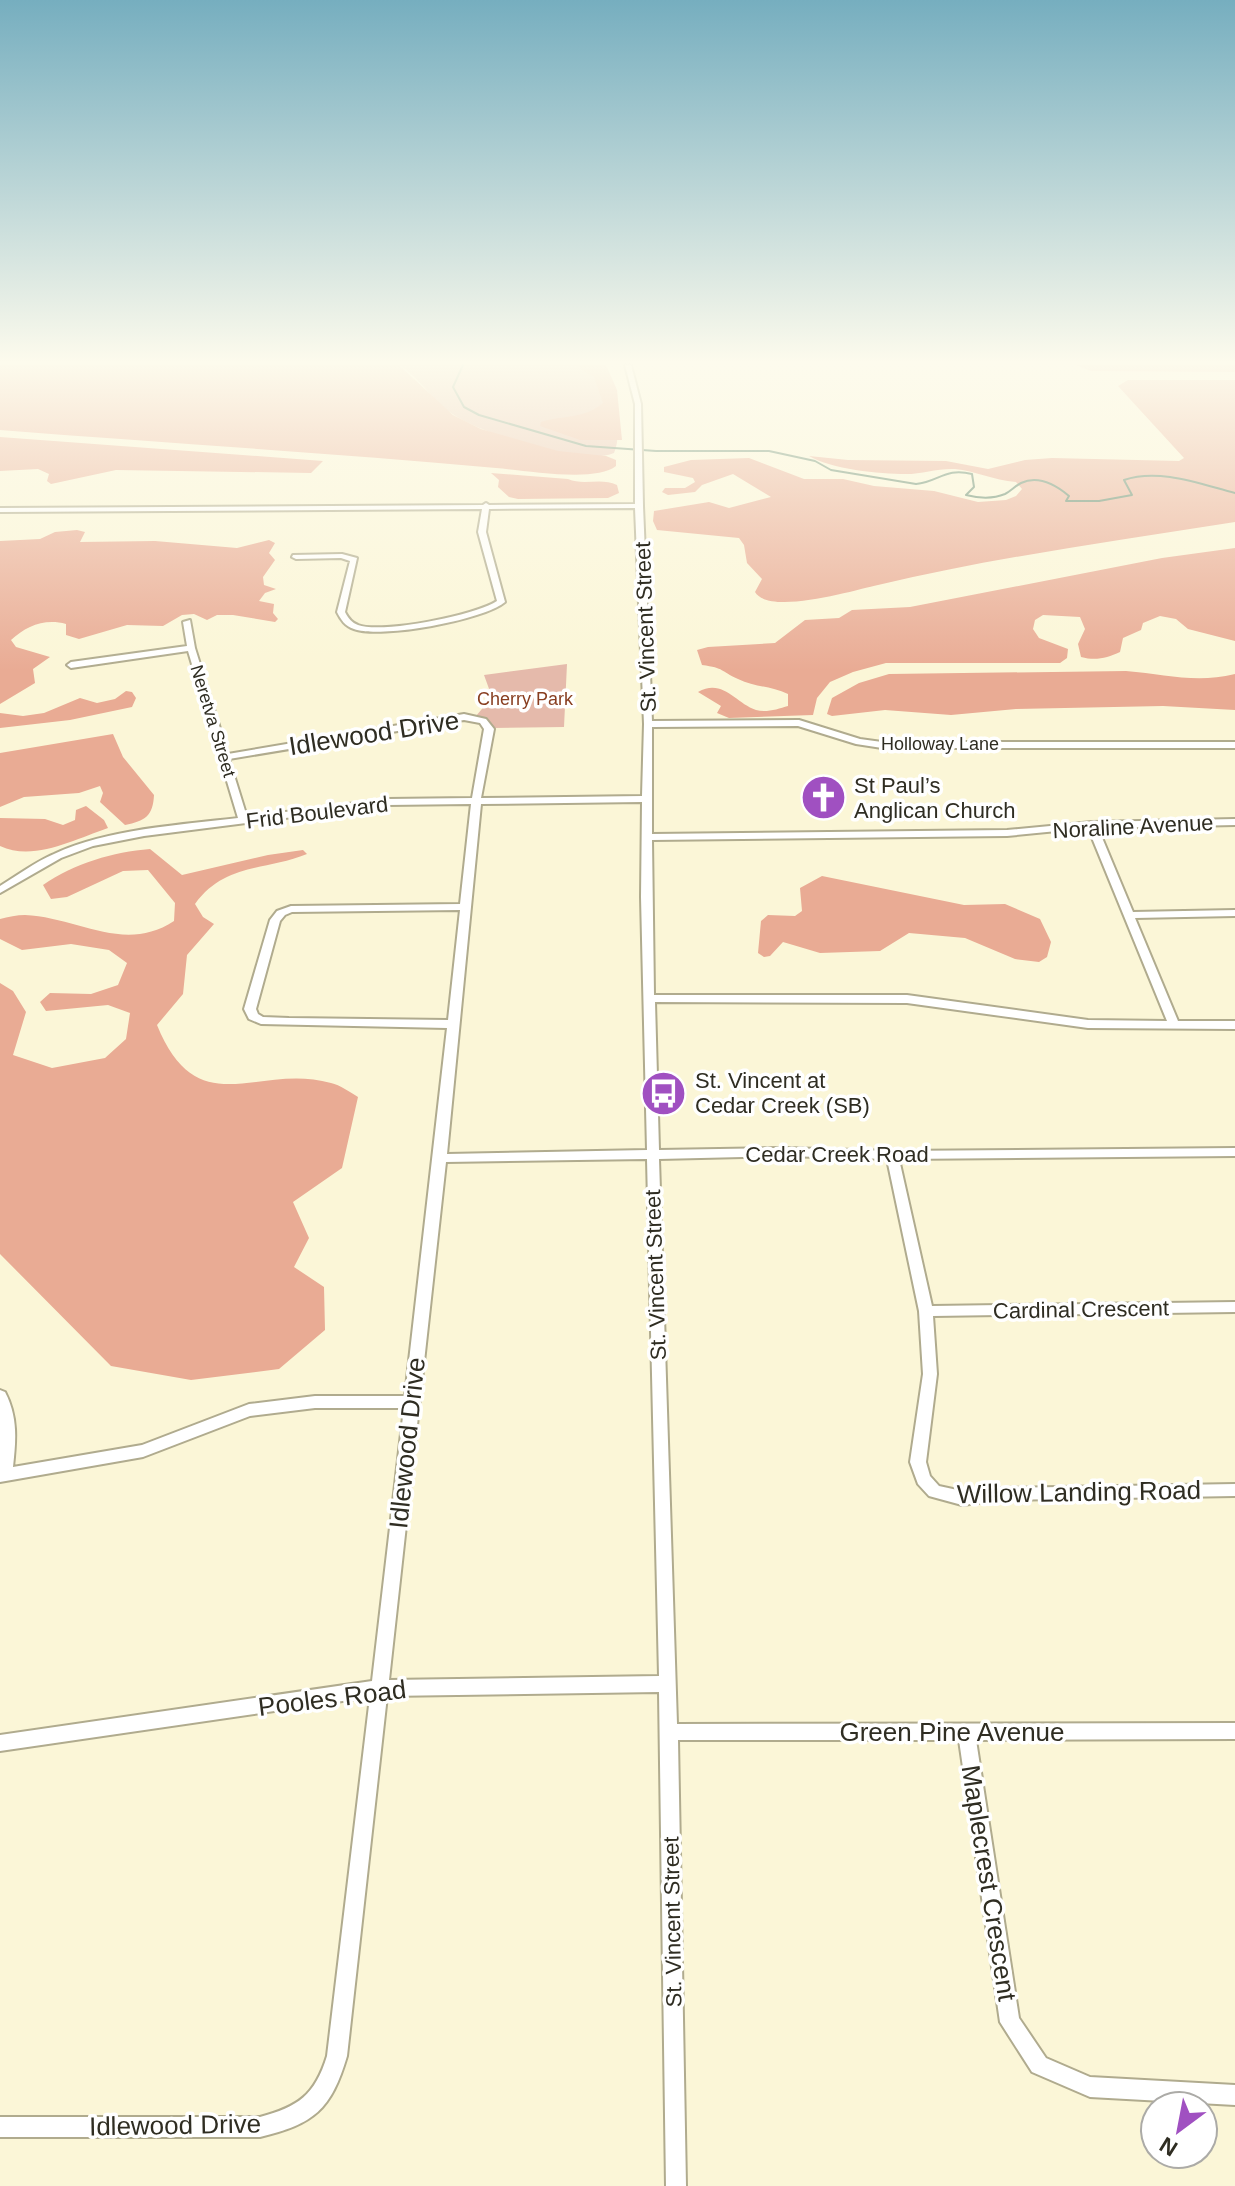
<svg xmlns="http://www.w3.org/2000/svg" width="1235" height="2186" viewBox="0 0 1235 2186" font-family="Helvetica,sans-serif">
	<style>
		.green { fill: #e5baab }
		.forest { fill: #e9ab94 }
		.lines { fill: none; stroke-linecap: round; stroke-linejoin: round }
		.stream { stroke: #598165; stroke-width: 2 }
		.building { fill: #f3c897 }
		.minor-casing { stroke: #b0ab8e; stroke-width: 4 }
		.minor { fill: #fff; fill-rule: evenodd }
		.labels { text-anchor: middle; stroke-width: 7; stroke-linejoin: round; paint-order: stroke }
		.far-park-label { font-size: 18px; fill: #883e20; stroke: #fff }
		.far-street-label { font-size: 18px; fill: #2f2d22; stroke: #fff }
		.street-label { font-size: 22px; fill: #2f2d22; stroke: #fff }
		.poi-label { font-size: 22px; fill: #2f2d22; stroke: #fff; text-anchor: start }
		.near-street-label { font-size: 26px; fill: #2f2d22; stroke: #fff }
	</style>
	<rect width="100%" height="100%" fill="#fbf6d7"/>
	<g class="green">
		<path d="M 399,365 L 602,365 C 608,391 625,427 614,453 C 583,467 483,434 454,415 C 433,402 420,378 399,365 Z"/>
		<path d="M 567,664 L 564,727 L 492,728 L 488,720 L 476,716 L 492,697 L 484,675 Z"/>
	</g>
	<g class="forest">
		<path d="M 0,365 L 399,365 L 453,415 L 481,429 L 558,451 L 606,456 L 616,460 L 616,466 C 596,483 523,470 496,468 C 331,453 165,443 0,430 Z"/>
		<path d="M 606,365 L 617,390 L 622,440 L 580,440 L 540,426 L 541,422 C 563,415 585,419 603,403 L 594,377 L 576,366 Z"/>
		<path d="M 1076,365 L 1235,365 L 1235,372 L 1091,371 Z"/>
		<path d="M 1128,380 L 1235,380 L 1235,522 C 1116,541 996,557 878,585 C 855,590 769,616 755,592 L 762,579 L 747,563 L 744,545 L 739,538 L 657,530 L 653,521 L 654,511 L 709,502 L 729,508 L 771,497 L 733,474 L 702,485 L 695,492 L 668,495 L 662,492 L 665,488 L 685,488 L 695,482 L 693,478 L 664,472 L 664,467 L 691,460 L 749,458 L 804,479 L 843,479 L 874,486 L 934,491 L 978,502 L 1006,500 L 1016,496 L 1022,489 L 1016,482 C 993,480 975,471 955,469 C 939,468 922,474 906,474 C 879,474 831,469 809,456 L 848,460 L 946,461 L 988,469 L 1025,460 L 1052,458 L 1179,461 L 1184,458 L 1118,386 Z"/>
		<path d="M 0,437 L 323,461 L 311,473 L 116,470 L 51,484 L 47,481 L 49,474 L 38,469 L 0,471 Z"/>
		<path d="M 491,473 L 568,479 C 584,486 601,477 617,485 L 619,493 L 608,498 L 518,499 L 509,497 L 498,487 L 499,480 Z"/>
		<path d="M 77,530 L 85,532 L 80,542 L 155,541 L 237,548 L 269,540 L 275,543 L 269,553 L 275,560 L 263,577 L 264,585 L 276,589 L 265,593 L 259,601 L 274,604 L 273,613 L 278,619 L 275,622 L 233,615 L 217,615 L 207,620 L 194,614 L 182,615 L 163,626 L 127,625 L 79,639 L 66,635 L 66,624 C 45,618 26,626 11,640 L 16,647 L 50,657 L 33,669 L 35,683 L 0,704 L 0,541 L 40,539 L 55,532 Z"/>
		<path d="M 1235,548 L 1235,641 L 1188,629 L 1176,619 L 1160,616 L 1143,623 L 1141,630 L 1123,638 L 1120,652 C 1107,658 1096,661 1081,657 L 1078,644 L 1085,629 L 1080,617 L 1043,615 L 1035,620 L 1033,629 L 1039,638 L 1068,649 L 1067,658 L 1060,663 L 886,663 L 853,672 L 830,682 L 817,698 L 813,715 L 729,718 L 717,713 L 721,706 L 698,692 C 723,678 735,703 756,710 C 766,713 778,709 788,706 L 788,694 C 771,686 754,687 738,679 C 720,671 725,668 702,665 L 697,650 L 708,647 L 775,643 L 805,620 L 839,618 L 852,610 L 910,607 L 1162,558 Z"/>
		<path d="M 1126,671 C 1166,674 1195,684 1235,674 L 1235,710 L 1163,706 L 1016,709 L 951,715 L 885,710 L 832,716 L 827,714 L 832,698 L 859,683 L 889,674 Z"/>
		<path d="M 126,691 L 132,692 L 136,698 L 132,707 L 70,720 L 0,728 L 0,713 L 23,716 L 44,713 L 80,698 L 97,703 L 115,699 Z"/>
		<path d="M 113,734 L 123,757 L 154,795 C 153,816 145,821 125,825 L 100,802 L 103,793 L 100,786 L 79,793 L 24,797 L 0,807 L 0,753 Z"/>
		<path d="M 86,806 L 104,820 L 108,828 C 75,839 34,862 0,846 L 0,818 L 45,819 L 63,825 L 75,820 L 76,810 Z"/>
		<path d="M 150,849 L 182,875 L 268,855 L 303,850 L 307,854 C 265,871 225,863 195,904 L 203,917 L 214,924 L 187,955 L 183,994 L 157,1025 C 198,1126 258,1062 331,1083 C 340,1085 350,1092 358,1097 L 342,1168 L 293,1202 L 309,1238 L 294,1267 L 324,1287 L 325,1330 L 279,1369 L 191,1380 L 111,1366 L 0,1254 L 0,983 L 13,991 L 26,1012 L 13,1055 L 52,1068 L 105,1058 L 126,1039 L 130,1013 L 108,1005 L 46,1011 L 40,1002 L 50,993 L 91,994 L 118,985 L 127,963 L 109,950 L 71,944 L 22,950 L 0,939 L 0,919 C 8,917 17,915 25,915 C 77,917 124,954 174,921 L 175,903 L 148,870 L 123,871 L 67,897 L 51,899 L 43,885 C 75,863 113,852 150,849 Z"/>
		<path d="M 822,876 L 964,905 L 1005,904 L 1040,919 L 1051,942 L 1047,957 L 1039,962 L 1015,959 L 965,938 L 909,933 L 880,951 L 820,953 L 783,942 L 770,956 L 764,957 L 758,953 L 761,921 L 768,915 L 795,916 L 802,911 L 800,888 Z"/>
	</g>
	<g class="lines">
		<path class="stream" d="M 463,365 L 453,387 L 464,407 L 479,415 L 586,446 L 656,451 L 769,451 L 815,461 L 831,470 L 916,484 C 939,482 945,467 972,474 L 974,487 L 966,495 C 978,498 993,499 1005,494 C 1011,491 1015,486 1021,483 C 1038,475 1056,485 1069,496 L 1066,501 L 1099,501 L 1132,495 L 1124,480 C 1159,468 1200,484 1235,493"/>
	</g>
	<path class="building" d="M 808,792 L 836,792 L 839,814 L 814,814 Z"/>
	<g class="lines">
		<defs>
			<path id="minor" d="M 625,365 L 631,365 L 641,404 L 643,506 L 652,721 L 799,720 L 860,739 L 882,742 L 1235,742 L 1235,748 L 882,748 L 856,744 L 798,726 L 652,727 L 652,834 L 1007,830 L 1092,822 L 1235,819 L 1235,825 L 1098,828 L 1133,912 L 1235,910 L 1235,916 L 1135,918 L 1178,1021 L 1235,1021 L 1235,1029 L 1088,1028 L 907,1003 L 655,1002 L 659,1150 L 785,1148 L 892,1151 L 1235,1148 L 1235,1156 L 899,1159 L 932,1306 L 1235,1302 L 1235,1312 L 933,1316 L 937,1374 L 926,1462 L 930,1476 L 939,1486 L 962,1491 L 1003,1488 L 1235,1484 L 1235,1496 L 1003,1500 L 962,1505 L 929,1496 L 918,1484 L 910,1462 L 923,1374 L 919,1311 L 887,1159 L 785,1156 L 659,1159 L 677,1724 L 1235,1723 L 1235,1739 L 976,1740 L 1019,2018 L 1046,2058 L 1090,2077 L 1235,2085 L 1235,2105 L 1090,2097 L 1032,2072 L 1000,2022 L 959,1740 L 678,1740 L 686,2186 L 666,2186 L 659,1692 L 387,1696 L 347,2056 C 331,2110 314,2124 260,2137 L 0,2137 L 0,2117 L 260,2117 C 298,2107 315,2095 327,2056 L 370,1697 L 0,1751 L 0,1735 L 372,1681 L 404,1408 L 315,1408 L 250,1416 L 143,1457 L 0,1482 L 0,1390 L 5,1392 C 18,1417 16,1440 13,1467 L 142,1445 L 249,1404 L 315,1396 L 405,1396 L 447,1028 L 261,1024 L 249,1019 L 244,1009 L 270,920 L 277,911 L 291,906 L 460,904 L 471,804 L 387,805 L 144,836 L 93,846 L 61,858 L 0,893 L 0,886 C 18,875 35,862 54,854 C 107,829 180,825 238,818 L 188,651 L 71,668 L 67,665 L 71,662 L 187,646 L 183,622 L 190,620 L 195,648 L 228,754 L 464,714 L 486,719 L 494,729 L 481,798 L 642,796 L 644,724 L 635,508 L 489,509 L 486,532 L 505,602 C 484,620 381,639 354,629 C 345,626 341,620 337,612 L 350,561 L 341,558 L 296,559 L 292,557 L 293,555 L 342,554 L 357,558 L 345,612 C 348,618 352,623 358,625 C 382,634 476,615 497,601 L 478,532 L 482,509 L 0,512 L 0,508 L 483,505 L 486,503 L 489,505 L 635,504 L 635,404 ZM 464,720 L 480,723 L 484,729 L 472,798 L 387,799 L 247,817 L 229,759 ZM 642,802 L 641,897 L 647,1150 L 447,1154 L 481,804 ZM 1088,828 L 1167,1021 L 1088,1020 L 907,995 L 654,995 L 652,840 L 1007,836 ZM 460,910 L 448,1020 L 289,1018 L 263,1017 L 258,1014 L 256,1009 L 280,921 L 285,915 L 292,912 ZM 647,1159 L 659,1676 L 389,1680 L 446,1162 Z"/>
		</defs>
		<use href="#minor" class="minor-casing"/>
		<use href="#minor" class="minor"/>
	</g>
	<linearGradient id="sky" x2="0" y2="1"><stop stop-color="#76aebf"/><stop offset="0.54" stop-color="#fdfbed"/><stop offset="1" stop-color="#fdfbed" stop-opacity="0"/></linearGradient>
	<rect width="1235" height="671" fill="url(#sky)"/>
	<defs>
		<symbol id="church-disc" viewBox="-11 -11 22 22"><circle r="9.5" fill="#a050c1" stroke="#fff"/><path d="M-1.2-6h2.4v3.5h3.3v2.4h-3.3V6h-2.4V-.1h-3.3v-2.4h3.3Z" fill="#fff"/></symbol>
		<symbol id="bus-disc" viewBox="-11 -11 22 22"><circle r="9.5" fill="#a050c1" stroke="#fff"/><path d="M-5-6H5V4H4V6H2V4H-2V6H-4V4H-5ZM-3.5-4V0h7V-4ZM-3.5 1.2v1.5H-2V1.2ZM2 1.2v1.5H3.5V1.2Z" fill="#fff"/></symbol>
	</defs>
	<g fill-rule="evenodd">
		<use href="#church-disc" x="798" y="772" width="51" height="51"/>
		<use href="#bus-disc" x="638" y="1068" width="51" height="51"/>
	</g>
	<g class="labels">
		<g class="far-park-label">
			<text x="525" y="705">Cherry Park</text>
		</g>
		<g class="far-street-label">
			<text transform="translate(213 721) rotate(73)" y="6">Neretva Street</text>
			<text x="940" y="750">Holloway Lane</text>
		</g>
		<g class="street-label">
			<text transform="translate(645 627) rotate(-92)" y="8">St. Vincent Street</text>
			<text transform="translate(317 812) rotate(-7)" y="8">Frid Boulevard</text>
			<text transform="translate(1133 826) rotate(-3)" y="8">Noraline Avenue</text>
			<text x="837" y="1162">Cedar Creek Road</text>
			<text transform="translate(655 1275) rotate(-92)" y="8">St. Vincent Street</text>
			<text transform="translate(1081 1309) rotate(-1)" y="8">Cardinal Crescent</text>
			<text transform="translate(672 1922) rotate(-91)" y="8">St. Vincent Street</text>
		</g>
		<g class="poi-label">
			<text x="854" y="793">St Paul’s<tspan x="854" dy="25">Anglican Church</tspan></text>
			<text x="695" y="1088">St. Vincent at<tspan x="695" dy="25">Cedar Creek (SB)</tspan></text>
		</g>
		<g class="near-street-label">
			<text transform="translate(374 733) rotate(-9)" y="9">Idlewood Drive</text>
			<text transform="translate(407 1443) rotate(-84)" y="9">Idlewood Drive</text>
			<text transform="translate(1079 1492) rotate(-1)" y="9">Willow Landing Road</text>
			<text transform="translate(332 1698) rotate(-7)" y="9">Pooles Road</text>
			<text x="952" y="1741">Green Pine Avenue</text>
			<text transform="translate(989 1883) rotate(81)" y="9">Maplecrest Crescent</text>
			<text transform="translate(175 2125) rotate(-1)" y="9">Idlewood Drive</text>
		</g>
	</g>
	<g transform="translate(1179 2130) rotate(212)"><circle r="38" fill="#ffffff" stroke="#acaba7" stroke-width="2"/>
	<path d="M0-6L14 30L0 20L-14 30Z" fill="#a050c1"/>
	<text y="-12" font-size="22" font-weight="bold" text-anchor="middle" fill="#2f2d22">N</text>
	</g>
</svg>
